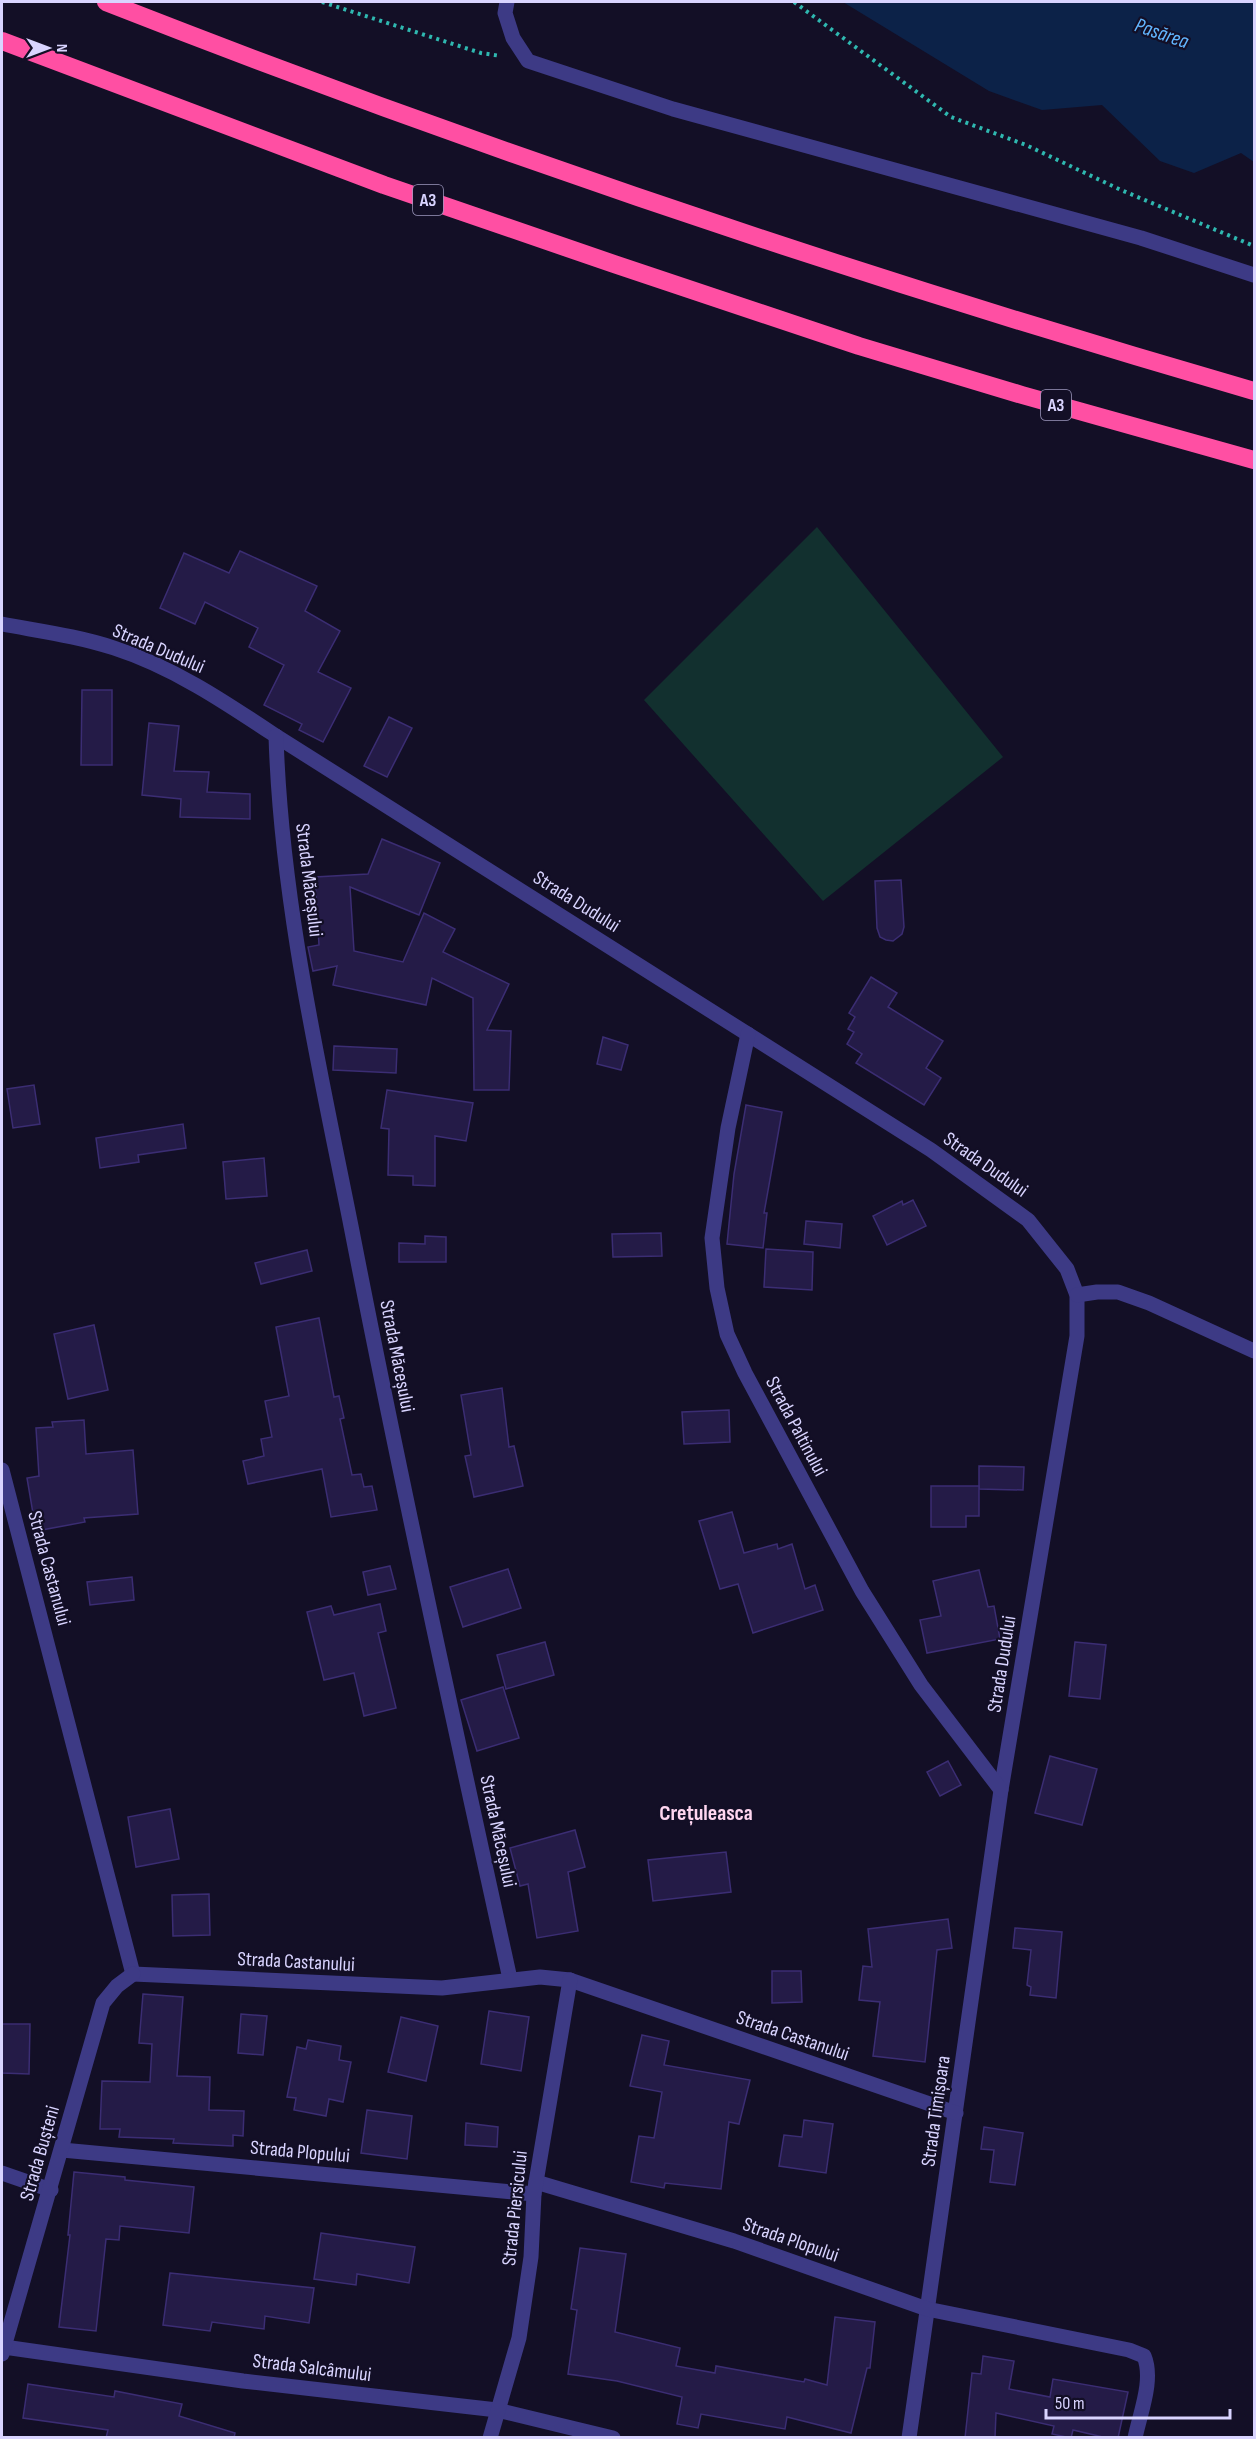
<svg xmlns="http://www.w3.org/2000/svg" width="1256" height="2439" viewBox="0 0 1256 2439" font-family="'Sofia Sans Condensed',sans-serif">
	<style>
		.green { fill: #12302f }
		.water { fill: #0c2248 }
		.building { fill: #241b47; stroke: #3b2d73; stroke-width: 1.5 }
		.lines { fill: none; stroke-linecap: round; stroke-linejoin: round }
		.path { stroke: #2fb8b0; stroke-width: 4; stroke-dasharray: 3 4.5; stroke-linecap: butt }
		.minor { stroke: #3d3a85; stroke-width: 15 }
		.highway { stroke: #ff4fa3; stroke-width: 18 }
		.labels { text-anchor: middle; stroke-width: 4.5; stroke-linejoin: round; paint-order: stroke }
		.shield { fill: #130f26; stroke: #9e99be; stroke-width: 1.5 }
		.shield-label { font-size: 18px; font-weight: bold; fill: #d9d4ff }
		.street-label { font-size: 20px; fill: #d9d4ff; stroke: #130f26 }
		.water-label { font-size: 21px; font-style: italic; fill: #62b6ff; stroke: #130f26 }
		.quarter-label { font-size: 22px; font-weight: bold; fill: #ffd6f0; stroke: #130f26 }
	</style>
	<rect width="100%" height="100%" fill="#130f26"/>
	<path class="green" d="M 817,527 L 1003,757 L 823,901 L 644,700 Z"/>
	<path class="water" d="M 843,2 L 1254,2 L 1254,162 L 1241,153 L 1194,173 L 1160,161 L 1102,105 L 1042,110 L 989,91 Z"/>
	<g class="building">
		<path d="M 240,551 L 317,586 L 305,611 L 340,631 L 318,672 L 351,688 L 323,742 L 299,730 L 302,724 L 264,705 L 284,665 L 249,647 L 258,628 L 205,602 L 195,624 L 160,608 L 184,553 L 229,573 Z"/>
		<path d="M 82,690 L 112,690 L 112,765 L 81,765 Z"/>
		<path d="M 389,717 L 412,728 L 387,777 L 364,766 Z"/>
		<path d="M 149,723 L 179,726 L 174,771 L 209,772 L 207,792 L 250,794 L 250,819 L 180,817 L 181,799 L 142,795 Z"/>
		<path d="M 382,839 L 440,863 L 419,915 L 350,887 L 354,951 L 403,962 L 424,913 L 455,929 L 443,952 L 509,984 L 487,1030 L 511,1031 L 509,1090 L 474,1090 L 473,998 L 432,978 L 426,1005 L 333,985 L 337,966 L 313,971 L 308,947 L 319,945 L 315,877 L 368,874 Z"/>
		<path d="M 901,880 L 904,927 L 902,934 L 893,941 L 886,940 L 880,937 L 877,928 L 875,881 Z"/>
		<path d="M 871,977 L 897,993 L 888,1007 L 943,1041 L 926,1068 L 941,1078 L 924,1105 L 856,1063 L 862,1054 L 847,1044 L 854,1032 L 848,1029 L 855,1017 L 849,1013 Z"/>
		<path d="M 603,1037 L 628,1045 L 621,1070 L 597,1064 Z"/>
		<path d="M 334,1046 L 397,1049 L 396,1073 L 333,1070 Z"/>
		<path d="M 34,1085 L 40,1124 L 13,1128 L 7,1089 Z"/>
		<path d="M 387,1090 L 473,1103 L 466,1141 L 435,1136 L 435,1186 L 413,1185 L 413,1176 L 388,1175 L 389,1129 L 381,1128 Z"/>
		<path d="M 746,1105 L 782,1112 L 764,1213 L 767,1213 L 763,1248 L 727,1244 L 734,1174 Z"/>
		<path d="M 183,1124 L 186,1148 L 138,1155 L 139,1162 L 100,1168 L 96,1138 Z"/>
		<path d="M 264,1158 L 267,1196 L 226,1199 L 223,1162 Z"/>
		<path d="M 913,1200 L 926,1226 L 887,1245 L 873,1216 L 902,1201 L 903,1205 Z"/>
		<path d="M 806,1221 L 842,1224 L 840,1248 L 804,1244 Z"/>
		<path d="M 661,1233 L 662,1256 L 613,1257 L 612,1234 Z"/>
		<path d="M 425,1236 L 446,1237 L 446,1262 L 399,1262 L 399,1243 L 425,1244 Z"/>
		<path d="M 766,1249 L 813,1252 L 812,1290 L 764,1287 Z"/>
		<path d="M 307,1250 L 312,1271 L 261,1284 L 255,1263 Z"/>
		<path d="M 319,1318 L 334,1397 L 339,1396 L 344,1418 L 340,1419 L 352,1475 L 361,1474 L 364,1487 L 372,1486 L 377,1510 L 331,1517 L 322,1469 L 248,1484 L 243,1461 L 264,1456 L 261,1439 L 272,1437 L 265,1401 L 289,1396 L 276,1327 Z"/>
		<path d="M 94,1325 L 108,1390 L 68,1399 L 54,1334 Z"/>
		<path d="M 502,1388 L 509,1447 L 514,1446 L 523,1486 L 474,1497 L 465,1456 L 471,1455 L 461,1395 Z"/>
		<path d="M 729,1410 L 730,1442 L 684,1444 L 682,1412 Z"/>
		<path d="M 84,1420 L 86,1454 L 133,1450 L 138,1514 L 84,1518 L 85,1522 L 36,1531 L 27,1478 L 39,1476 L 36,1428 L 53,1427 L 52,1422 Z"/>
		<path d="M 979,1466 L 1024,1467 L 1023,1490 L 979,1489 Z"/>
		<path d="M 931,1486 L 979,1486 L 979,1516 L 966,1516 L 966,1527 L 931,1527 Z"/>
		<path d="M 732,1512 L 744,1553 L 777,1544 L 778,1549 L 792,1544 L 805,1589 L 815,1585 L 823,1610 L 753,1633 L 738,1584 L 720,1589 L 699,1521 Z"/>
		<path d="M 390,1566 L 396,1589 L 368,1595 L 363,1572 Z"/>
		<path d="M 508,1569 L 521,1608 L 463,1627 L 450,1587 Z"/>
		<path d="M 979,1570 L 988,1607 L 994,1606 L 1000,1639 L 927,1653 L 920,1620 L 941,1616 L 933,1581 Z"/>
		<path d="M 132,1577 L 134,1600 L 90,1605 L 87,1582 Z"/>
		<path d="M 380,1604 L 386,1631 L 378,1633 L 396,1708 L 364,1716 L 354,1673 L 324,1680 L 307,1612 L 331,1606 L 334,1615 Z"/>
		<path d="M 545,1642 L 554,1675 L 506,1689 L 497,1655 Z"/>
		<path d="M 1075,1642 L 1106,1645 L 1100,1699 L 1069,1696 Z"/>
		<path d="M 503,1687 L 519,1738 L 477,1751 L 461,1700 Z"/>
		<path d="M 1050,1756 L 1097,1769 L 1082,1825 L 1035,1813 Z"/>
		<path d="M 948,1761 L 961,1785 L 940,1796 L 927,1772 Z"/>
		<path d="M 170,1809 L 179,1859 L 136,1867 L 128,1817 Z"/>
		<path d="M 575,1830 L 585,1867 L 568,1872 L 578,1931 L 537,1938 L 528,1884 L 520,1886 L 510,1848 Z"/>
		<path d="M 726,1852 L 731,1892 L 653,1901 L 648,1860 Z"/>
		<path d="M 209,1894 L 210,1935 L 173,1936 L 172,1895 Z"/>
		<path d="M 948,1919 L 952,1948 L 937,1950 L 925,2062 L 873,2056 L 880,2002 L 859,2000 L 863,1966 L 872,1967 L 868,1929 Z"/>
		<path d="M 1015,1928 L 1062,1932 L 1056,1998 L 1030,1995 L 1031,1987 L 1027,1985 L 1031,1950 L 1013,1948 Z"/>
		<path d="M 772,1971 L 801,1971 L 802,2002 L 772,2003 Z"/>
		<path d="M 143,1994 L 183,1997 L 177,2076 L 210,2077 L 209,2110 L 244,2111 L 243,2136 L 233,2135 L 233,2146 L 173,2143 L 174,2139 L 119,2137 L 120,2129 L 100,2129 L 102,2081 L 150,2082 L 152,2044 L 139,2043 Z"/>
		<path d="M 489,2011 L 529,2017 L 521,2071 L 481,2064 Z"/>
		<path d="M 241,2014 L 267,2016 L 263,2055 L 238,2053 Z"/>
		<path d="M 401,2017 L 438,2026 L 426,2081 L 388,2072 Z"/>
		<path d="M 2,2024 L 30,2024 L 29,2074 L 2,2073 Z"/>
		<path d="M 642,2035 L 669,2041 L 664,2065 L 750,2080 L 739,2124 L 729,2122 L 721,2189 L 665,2183 L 664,2188 L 631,2182 L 639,2136 L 654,2138 L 662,2092 L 630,2086 Z"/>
		<path d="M 308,2040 L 341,2046 L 339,2060 L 351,2062 L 343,2102 L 329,2099 L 326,2116 L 294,2110 L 296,2098 L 287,2097 L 297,2047 L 306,2049 Z"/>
		<path d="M 367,2110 L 412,2116 L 407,2159 L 361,2153 Z"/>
		<path d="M 804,2120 L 833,2124 L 826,2173 L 779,2166 L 784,2135 L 802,2137 Z"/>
		<path d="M 466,2123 L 498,2127 L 497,2147 L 465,2145 Z"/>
		<path d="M 984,2127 L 1023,2133 L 1015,2185 L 990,2182 L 994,2150 L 981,2149 Z"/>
		<path d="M 74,2172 L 125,2177 L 125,2180 L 194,2187 L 189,2233 L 120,2226 L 119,2240 L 106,2239 L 96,2331 L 59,2327 L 70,2235 L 68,2235 Z"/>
		<path d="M 321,2233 L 415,2247 L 409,2283 L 357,2274 L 356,2285 L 314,2279 Z"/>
		<path d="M 580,2248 L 626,2254 L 615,2332 L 680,2348 L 676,2366 L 715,2373 L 716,2366 L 804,2382 L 805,2379 L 827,2385 L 835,2317 L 875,2322 L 870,2368 L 867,2368 L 851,2433 L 787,2417 L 785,2429 L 701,2414 L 698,2428 L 677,2424 L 682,2397 L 617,2381 L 568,2374 L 577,2310 L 571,2309 Z"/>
		<path d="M 170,2273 L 314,2288 L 309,2323 L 265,2316 L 264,2329 L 212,2322 L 210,2331 L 163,2325 Z"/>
		<path d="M 983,2356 L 1014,2361 L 1009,2389 L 1050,2397 L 1053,2379 L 1128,2392 L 1118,2438 L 1107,2438 L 1073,2430 L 1071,2438 L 1052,2434 L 1054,2426 L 996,2413 L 995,2438 L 965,2438 L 972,2373 L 981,2374 Z"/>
		<path d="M 28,2384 L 114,2397 L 115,2391 L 182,2404 L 179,2416 L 235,2433 L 234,2438 L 106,2438 L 108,2430 L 23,2418 Z"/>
	</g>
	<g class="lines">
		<g class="path">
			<path d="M 322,2 L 481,53 L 501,56"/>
			<path d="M 794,2 L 951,117 L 1026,145 L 1121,190 L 1254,246"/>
		</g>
		<g class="minor">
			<path d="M 507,2 L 505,13 L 513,38 L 528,61 L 673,109 L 1141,238 L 1254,275"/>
			<path d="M 2,624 C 39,631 78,636 114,648 C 173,667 225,702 276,736 L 931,1150 L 1028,1220 L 1067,1269 L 1077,1295 L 1077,1336 L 1001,1790 L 909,2438"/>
			<path d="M 276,736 C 281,901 319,1065 351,1226 C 400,1478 455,1728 510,1979"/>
			<path d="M 748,1034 L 728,1128 L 712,1238 L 717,1288 L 727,1334 L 745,1373 L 862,1591 L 921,1685 L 1001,1790"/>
			<path d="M 1077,1295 L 1097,1292 L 1118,1292 L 1149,1303 L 1254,1351"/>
			<path d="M 2,1470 L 133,1974"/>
			<path d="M 133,1974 L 442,1988 L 540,1977 L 570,1980 L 956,2113"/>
			<path d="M 62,2150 L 534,2194"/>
			<path d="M 2,2173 L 51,2190"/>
			<path d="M 536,2182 L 734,2241 L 927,2309 L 1129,2350 L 1144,2356 C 1154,2380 1140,2413 1135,2438"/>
			<path d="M 4,2347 L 243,2381 L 497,2410 L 613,2438"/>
			<path d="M 2,2354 L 103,2003 L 117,1986 L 133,1974"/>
			<path d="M 490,2438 L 519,2338 L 531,2257 L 534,2194 L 570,1980"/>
		</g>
		<g class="highway">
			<path d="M 106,2 C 483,150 866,279 1254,391"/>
			<path d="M 2,41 L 384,185 L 614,264 L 859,346 L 1022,395 L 1254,460"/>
		</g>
	</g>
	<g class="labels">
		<g class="shield">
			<rect x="413" y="185" width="30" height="30" rx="4.5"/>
			<rect x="1041" y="390" width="30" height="30" rx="4.5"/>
		</g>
		<g class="shield-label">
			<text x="428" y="206">A3</text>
			<text x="1056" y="411">A3</text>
		</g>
		<g class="street-label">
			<text transform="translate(159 648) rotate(23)" y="7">Strada Dudului</text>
			<text transform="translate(310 880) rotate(83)" y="7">Strada Măceșului</text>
			<text transform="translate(577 901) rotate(32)" y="7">Strada Dudului</text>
			<text transform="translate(986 1164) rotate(35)" y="7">Strada Dudului</text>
			<text transform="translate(398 1356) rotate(79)" y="7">Strada Măceșului</text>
			<text transform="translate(797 1426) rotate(62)" y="7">Strada Paltinului</text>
			<text transform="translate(50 1568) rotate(75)" y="7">Strada Castanului</text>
			<text transform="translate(1001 1664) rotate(-81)" y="7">Strada Dudului</text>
			<text transform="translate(499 1831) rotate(78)" y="7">Strada Măceșului</text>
			<text transform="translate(296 1961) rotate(3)" y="7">Strada Castanului</text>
			<text transform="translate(793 2035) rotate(19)" y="7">Strada Castanului</text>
			<text transform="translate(935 2111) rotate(-82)" y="7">Strada Timișoara</text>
			<text transform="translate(300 2151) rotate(5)" y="7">Strada Plopului</text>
			<text transform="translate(39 2153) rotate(-74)" y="7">Strada Bușteni</text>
			<text transform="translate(514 2208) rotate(-84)" y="7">Strada Piersicului</text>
			<text transform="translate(791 2239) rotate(19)" y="7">Strada Plopului</text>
			<text transform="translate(312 2367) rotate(7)" y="7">Strada Salcâmului</text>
		</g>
		<g class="water-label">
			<text transform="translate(1162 33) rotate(19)" y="7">Pasărea</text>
		</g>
		<g class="quarter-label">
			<text x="706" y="1820">Crețuleasca</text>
		</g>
	</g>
	<rect width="1256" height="2439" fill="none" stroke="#d9d4ff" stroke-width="6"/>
	<g transform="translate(48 48) rotate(90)" stroke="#130f26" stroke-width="4.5" paint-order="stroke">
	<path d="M0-4.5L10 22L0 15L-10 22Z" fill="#d9d4ff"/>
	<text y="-9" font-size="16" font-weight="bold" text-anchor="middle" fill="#d9d4ff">N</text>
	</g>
	<path d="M1046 2409v9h184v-9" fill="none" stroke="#d9d4ff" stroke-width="3"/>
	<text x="1055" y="2409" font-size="18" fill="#d9d4ff" stroke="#130f26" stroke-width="4.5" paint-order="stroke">50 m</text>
</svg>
